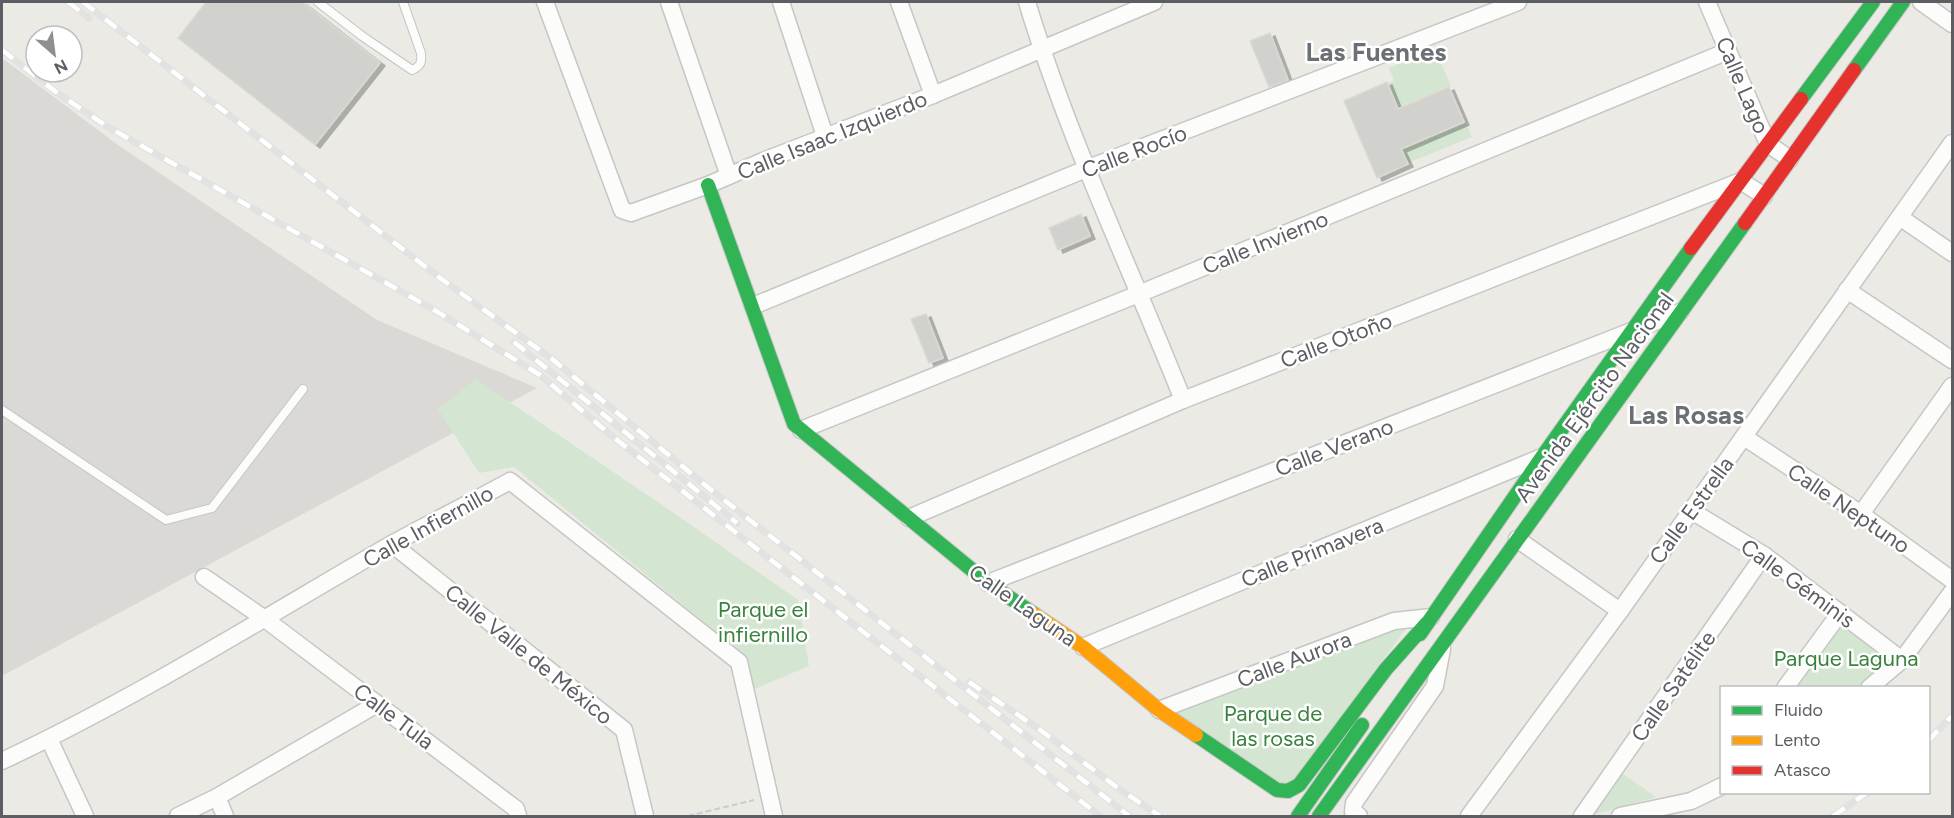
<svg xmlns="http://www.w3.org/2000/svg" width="1954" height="818" viewBox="0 0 1954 818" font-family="Figtree,sans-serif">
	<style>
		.industrial { fill: #dbd9d5 }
		.green { fill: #d4e6d1 }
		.building { fill: #d1d1ce; stroke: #dad9d4; stroke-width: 1.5; filter: url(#shadow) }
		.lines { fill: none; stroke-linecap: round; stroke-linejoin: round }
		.lane-casing { stroke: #c6c6c6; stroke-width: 10 }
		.street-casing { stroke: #c6c6c6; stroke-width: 19 }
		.fast-casing { stroke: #c6c6c6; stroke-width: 16 }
		.slow-casing { stroke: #c6c6c6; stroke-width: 16 }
		.jam-casing { stroke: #c6c6c6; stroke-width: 16 }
		.path { stroke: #c8ccca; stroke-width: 2; stroke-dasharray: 6 3; stroke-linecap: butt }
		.lane { stroke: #fcfcfb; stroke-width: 8 }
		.street { stroke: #fcfcfb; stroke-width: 16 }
		.fast { stroke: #30b455; stroke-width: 14 }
		.slow { stroke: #ff9f0a; stroke-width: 14 }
		.jam { stroke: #e5322d; stroke-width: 14 }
		.rail-casing { stroke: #e2e2e2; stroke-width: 7 }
		.rail { stroke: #fff; stroke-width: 4.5; stroke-dasharray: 14; stroke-linecap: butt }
		.labels { text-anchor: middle; stroke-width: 5; stroke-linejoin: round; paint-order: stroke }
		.street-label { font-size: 22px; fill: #5b5e63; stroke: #fff }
		.park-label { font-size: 22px; fill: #3a833f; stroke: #fff }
		.quarter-label { font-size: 26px; font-weight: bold; fill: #6c7075; stroke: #fff }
	</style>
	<defs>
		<filter id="shadow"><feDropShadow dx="5" dy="3" stdDeviation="0" flood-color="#0004"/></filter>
	</defs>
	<rect width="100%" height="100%" fill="#ebeae5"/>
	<path class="industrial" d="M 2,58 L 118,145 L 377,320 L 537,388 L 2,676 Z"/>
	<g class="green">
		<path d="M 1435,49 L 1451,86 L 1398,108 L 1388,83 L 1394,80 L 1389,68 Z"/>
		<path d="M 1466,123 L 1472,137 L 1408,163 L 1402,150 Z"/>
		<path d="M 476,379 L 671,511 L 798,600 L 809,666 L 752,690 L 737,649 L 514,467 L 479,473 L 438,409 Z"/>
		<path d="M 1840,616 L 1891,656 L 1861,687 L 1788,688 Z"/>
		<path d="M 1409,625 L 1286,789 L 1174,712 Z"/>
		<path d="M 1619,771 L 1656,797 L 1588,816 Z"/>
	</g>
	<g class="building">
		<path d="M 206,2 L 302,2 L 380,63 L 315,145 L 178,38 Z"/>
		<path d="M 1270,33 L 1288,80 L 1269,87 L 1250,41 Z"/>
		<path d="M 1387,82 L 1398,109 L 1449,87 L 1464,122 L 1401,149 L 1408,164 L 1377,178 L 1344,101 Z"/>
		<path d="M 1081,214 L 1090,236 L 1058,250 L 1049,228 Z"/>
		<path d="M 926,314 L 943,358 L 929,363 L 911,319 Z"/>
	</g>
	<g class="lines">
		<defs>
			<g id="lane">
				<path d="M 318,2 L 362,36 L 412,70 C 421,66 422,62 421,53 L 403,2"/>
				<path d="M 2,410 L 166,520 L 212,508 L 303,389"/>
			</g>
			<g id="street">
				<path d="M 545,2 L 622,210 L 631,213 L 708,185 L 763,161 L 933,95 L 1154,2"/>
				<path d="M 669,2 L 729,176"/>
				<path d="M 781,2 L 825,136"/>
				<path d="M 899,2 L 933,95"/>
				<path d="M 1027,2 C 1068,138 1130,267 1183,400"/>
				<path d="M 1707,2 L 1768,144 L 1790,159"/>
				<path d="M 1921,2 L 1952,24"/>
				<path d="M 1901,218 L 1952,253"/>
				<path d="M 1847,290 L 1952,360"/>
				<path d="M 753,306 L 1086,169 L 1518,2"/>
				<path d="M 801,430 L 1141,293 L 1728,51"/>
				<path d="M 1744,437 L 1861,514 L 1952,580"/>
				<path d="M 1690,510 L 1764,555 L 1902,660"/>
				<path d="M 1861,514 L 1952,386"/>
				<path d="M 909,518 L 1183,400 L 1741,181 L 1764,196"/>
				<path d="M 1517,539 L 1620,611"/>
				<path d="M 392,544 L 624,730 L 645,816"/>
				<path d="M 204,577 L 265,619 L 516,809 L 518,816"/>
				<path d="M 988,583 L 1680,312"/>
				<path d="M 1083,647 L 1542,457"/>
				<path d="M 1785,688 L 1840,613"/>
				<path d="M 1869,688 L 1902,660 L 1952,592"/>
				<path d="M 1159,710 L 1394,621 L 1431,617"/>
				<path d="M 49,739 L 85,816"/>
				<path d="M 2,761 C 136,698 262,619 390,545 C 430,523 470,503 510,481 L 739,662 L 774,816"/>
				<path d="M 217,797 L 225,816"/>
				<path d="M 178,816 L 217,797 L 377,704"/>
				<path d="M 1359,816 L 1353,812 L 1354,803 L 1435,686 L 1442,649"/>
				<path d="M 1469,816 L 1620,611 L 1952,143"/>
				<path d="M 1582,816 L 1764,555"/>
				<path d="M 1620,816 L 1691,801 L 1722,786"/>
			</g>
			<g id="fast">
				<path d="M 1854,70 L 1903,2"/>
				<path d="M 1801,99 L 1873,2"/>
				<path d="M 708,185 L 794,424 L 988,583 L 1034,614"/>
				<path d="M 1420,634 L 1542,457 L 1691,248"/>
				<path d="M 1196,735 L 1277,790 L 1288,791 L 1299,785 L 1386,669 L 1427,623"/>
				<path d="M 1298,816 L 1362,725"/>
				<path d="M 1319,816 L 1745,223"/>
			</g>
			<path id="slow" d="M 1034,614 L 1083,647 L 1159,710 L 1196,735"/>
			<g id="jam">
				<path d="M 1745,223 L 1854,70"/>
				<path d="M 1691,248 L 1801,99"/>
			</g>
		</defs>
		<use href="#lane" class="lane-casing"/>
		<use href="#street" class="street-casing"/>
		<use href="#fast" class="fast-casing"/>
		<use href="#slow" class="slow-casing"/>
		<use href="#jam" class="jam-casing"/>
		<path class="path" d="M 688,816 L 754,800"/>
		<use href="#lane" class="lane"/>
		<use href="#street" class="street"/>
		<use href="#fast" class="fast"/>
		<use href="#slow" class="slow"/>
		<use href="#jam" class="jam"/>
		<defs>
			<g id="rail">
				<path d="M 68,2 L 89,18"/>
				<path d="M 83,2 L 440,278 L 552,359 L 710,489 L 1129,816"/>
				<path d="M 2,50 L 56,92 L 108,127 L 436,311 L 540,375 L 613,437 L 1100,816"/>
				<path d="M 514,342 L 737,523"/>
				<path d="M 969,682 L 1039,729 L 1122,791 L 1160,816"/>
				<path d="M 1928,741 L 1952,716"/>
				<path d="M 1833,816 L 1868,792"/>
			</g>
		</defs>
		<use href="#rail" class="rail-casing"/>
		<use href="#rail" class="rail"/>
	</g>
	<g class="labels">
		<g class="street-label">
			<text transform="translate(1743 85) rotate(67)" y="8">Calle Lago</text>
			<text transform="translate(832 135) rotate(-22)" y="8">Calle Isaac Izquierdo</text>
			<text transform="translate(1134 151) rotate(-21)" y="8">Calle Rocío</text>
			<text transform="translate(1265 242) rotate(-22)" y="8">Calle Invierno</text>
			<text transform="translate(1336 340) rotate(-21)" y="8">Calle Otoño</text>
			<text transform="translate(1594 397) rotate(-54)" y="8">Avenida Ejército Nacional</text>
			<text transform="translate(1334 447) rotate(-21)" y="8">Calle Verano</text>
			<text transform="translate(1849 508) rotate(34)" y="8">Calle Neptuno</text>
			<text transform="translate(1691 510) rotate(-54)" y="8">Calle Estrella</text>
			<text transform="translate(428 526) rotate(-29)" y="8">Calle Infiernillo</text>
			<text transform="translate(1312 552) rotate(-22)" y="8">Calle Primavera</text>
			<text transform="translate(1798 583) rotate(36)" y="8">Calle Géminis</text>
			<text transform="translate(1023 605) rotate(35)" y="8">Calle Laguna</text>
			<text transform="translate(529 654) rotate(39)" y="8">Calle Valle de México</text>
			<text transform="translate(1294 659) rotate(-21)" y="8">Calle Aurora</text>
			<text transform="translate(1673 686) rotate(-55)" y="8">Calle Satélite</text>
			<text transform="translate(394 716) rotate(37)" y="8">Calle Tula</text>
		</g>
		<g class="park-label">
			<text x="763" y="617">Parque el<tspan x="763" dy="25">infiernillo</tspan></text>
			<text x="1846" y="666">Parque Laguna</text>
			<text x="1273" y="721">Parque de<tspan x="1273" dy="25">las rosas</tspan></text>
		</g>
		<g class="quarter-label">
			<text x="1376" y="61">Las Fuentes</text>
			<text x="1686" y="424">Las Rosas</text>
		</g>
	</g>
	<rect width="1954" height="818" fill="none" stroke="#5b5e63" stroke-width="6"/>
	<rect x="1720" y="686" width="210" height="108" fill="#ffffff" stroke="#bdbfc1" stroke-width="1.5"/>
	<rect x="1732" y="706" width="30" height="9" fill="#30b455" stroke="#bdbfc1" stroke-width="1.5"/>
	<text x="1774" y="716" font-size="18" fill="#5b5e63">Fluido</text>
	<rect x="1732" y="736" width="30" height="9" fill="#ff9f0a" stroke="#bdbfc1" stroke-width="1.5"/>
	<text x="1774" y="746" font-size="18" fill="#5b5e63">Lento</text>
	<rect x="1732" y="766" width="30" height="9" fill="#e5322d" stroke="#bdbfc1" stroke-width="1.5"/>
	<text x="1774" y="776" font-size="18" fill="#5b5e63">Atasco</text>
	<g transform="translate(54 54) rotate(152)"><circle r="28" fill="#ffffff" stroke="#bdbfc1" stroke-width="1.5"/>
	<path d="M0-4.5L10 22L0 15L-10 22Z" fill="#8d8f90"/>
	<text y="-9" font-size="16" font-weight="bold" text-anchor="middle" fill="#5b5e63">N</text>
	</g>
</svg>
